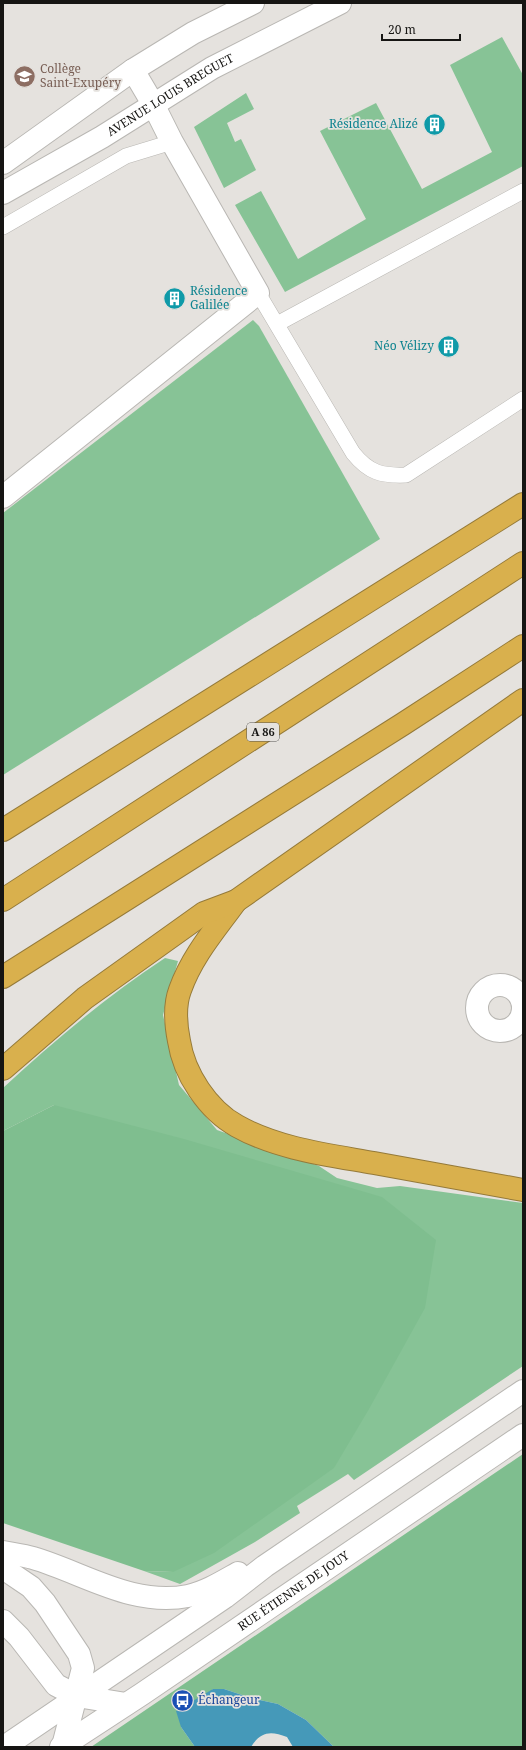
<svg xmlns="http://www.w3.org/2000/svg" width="526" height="1750" viewBox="0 0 526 1750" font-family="'Noto Serif',serif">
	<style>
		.green { fill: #87c396 }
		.forest { fill: #7fbe8f }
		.water { fill: #4599b9 }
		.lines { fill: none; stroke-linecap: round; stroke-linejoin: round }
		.lane-casing { stroke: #b9b7b3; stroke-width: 16 }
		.street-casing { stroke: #b9b7b3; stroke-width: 24 }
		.secondary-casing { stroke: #b9b7b3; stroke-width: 24 }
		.highway-casing { stroke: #957a39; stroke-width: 24 }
		.lane { stroke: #fff; stroke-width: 15 }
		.street { stroke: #fff; stroke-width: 22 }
		.secondary { stroke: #fff; stroke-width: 22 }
		.highway { stroke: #d9b04d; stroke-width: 22 }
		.labels { text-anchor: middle; stroke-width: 3.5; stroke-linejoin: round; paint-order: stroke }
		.shield { fill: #e5e2de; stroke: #545250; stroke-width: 1 }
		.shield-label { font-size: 11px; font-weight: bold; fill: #161513 }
		.education-label { font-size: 12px; fill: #785e54; stroke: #e5e2de; text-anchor: start }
		.street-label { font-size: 12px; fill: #161513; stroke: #e5e2de }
		.culture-label { font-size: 12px; fill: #0d838f; stroke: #e5e2de; text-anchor: end }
		.transit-label { font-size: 12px; fill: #164399; stroke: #e5e2de; text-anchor: start }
	</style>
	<rect width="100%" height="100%" fill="#e5e2de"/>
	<g class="green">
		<path d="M 502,37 L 523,75 L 523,166 L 285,292 L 235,205 L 261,191 L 298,259 L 366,219 L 320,131 L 376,103 L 422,189 L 492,152 L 450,65 Z"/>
		<path d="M 246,93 L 254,109 L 227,123 L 235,142 L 241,139 L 256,170 L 224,188 L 194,127 Z"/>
		<path d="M 253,320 L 259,326 L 380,539 L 3,775 L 3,513 Z"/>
		<path d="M 165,958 L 178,961 L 163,1015 L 179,1085 L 217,1130 L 319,1166 L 337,1178 L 377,1188 L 400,1186 L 523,1203 L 523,1366 L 354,1480 L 348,1474 L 297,1506 L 300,1513 L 255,1542 L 180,1584 L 144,1571 L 173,1572 L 54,1105 L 3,1131 L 3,1088 C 54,1041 107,996 165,958 Z"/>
	</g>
	<g class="forest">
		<path d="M 54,1105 L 184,1139 L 382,1197 L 436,1240 L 425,1308 L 369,1409 L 334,1468 L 214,1553 L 173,1572 L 144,1571 L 3,1523 L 3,1131 Z"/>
		<path d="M 523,1454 L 523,1747 L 334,1747 L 306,1720 L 278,1704 L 251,1698 L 224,1689 L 213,1689 L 181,1727 L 195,1747 L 91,1747 Z"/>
	</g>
	<path class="water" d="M 213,1689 L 224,1689 L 251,1698 L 278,1704 L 306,1720 L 334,1747 L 293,1747 L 287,1737 C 271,1731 261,1731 251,1747 L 195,1747 L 181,1727 L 176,1711 Z"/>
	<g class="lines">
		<defs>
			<g id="lane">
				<path d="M 3,227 L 126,156 L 172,142"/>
				<path d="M 258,293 L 353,453 C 369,473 382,476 406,475 L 523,399"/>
				<path d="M 277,324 L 523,191"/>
			</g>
			<g id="street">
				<path d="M 3,497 L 258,293 L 172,142 L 153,104"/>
				<circle cx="500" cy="1008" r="23"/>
			</g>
			<g id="secondary">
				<path d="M 133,70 L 153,104"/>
				<path d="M 3,163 L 133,70 L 193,33 L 253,3"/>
				<path id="s1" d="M 3,193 L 102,137 L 212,68 L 340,3"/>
				<path d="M 3,1552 C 13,1554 23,1555 33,1558 C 84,1573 133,1607 188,1596 C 206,1592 222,1582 238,1573"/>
				<path d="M 3,1568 L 31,1587 L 45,1603 L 79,1654 L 83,1668 L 63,1746"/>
				<path d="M 3,1621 L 19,1637 L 56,1685 L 77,1696 L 126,1704"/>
				<path d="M 4,1747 L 225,1597 L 265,1566 L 523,1391"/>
				<path id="s2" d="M 61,1747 L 142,1694 L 523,1435"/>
			</g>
			<g id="highway">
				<path d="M 3,830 L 523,504"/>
				<path d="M 3,900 L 523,563"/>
				<path d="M 236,901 C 215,930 192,956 180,990 C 174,1006 176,1026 179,1041 C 184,1074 208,1110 237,1126 C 278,1149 329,1155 374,1163 C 424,1172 473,1181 523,1190"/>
				<path d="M 3,977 L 403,724 L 523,646"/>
				<path d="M 3,1069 L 85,998 L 204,913 L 236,901 L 523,700"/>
			</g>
		</defs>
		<use href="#lane" class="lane-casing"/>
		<use href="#street" class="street-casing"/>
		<use href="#secondary" class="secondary-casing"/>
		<use href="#highway" class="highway-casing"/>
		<use href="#lane" class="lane"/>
		<use href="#street" class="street"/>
		<use href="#secondary" class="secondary"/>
		<use href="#highway" class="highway"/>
	</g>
	<defs>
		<symbol id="school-disc" viewBox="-11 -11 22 22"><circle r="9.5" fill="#8d6e63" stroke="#e5e2de"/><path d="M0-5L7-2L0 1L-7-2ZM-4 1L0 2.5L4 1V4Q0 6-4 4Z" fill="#fff"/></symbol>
		<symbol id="building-disc" viewBox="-11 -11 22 22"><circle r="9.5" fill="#0f9aa8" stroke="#e5e2de"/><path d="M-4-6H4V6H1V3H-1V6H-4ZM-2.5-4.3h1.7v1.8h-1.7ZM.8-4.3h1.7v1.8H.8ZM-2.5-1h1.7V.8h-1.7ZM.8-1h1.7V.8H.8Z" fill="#fff"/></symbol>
		<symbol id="bus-disc" viewBox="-11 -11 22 22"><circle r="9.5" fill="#1a4fb4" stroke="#e5e2de"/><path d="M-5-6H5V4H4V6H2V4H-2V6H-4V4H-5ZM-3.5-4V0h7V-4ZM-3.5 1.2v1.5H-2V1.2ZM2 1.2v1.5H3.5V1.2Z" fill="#fff"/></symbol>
	</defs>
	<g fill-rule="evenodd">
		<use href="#school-disc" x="12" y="64" width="25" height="25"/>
		<use href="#building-disc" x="422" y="112" width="25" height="25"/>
		<use href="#building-disc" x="162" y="286" width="25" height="25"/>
		<use href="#building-disc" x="436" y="334" width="25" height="25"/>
		<use href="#bus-disc" x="170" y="1688" width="25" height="25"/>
	</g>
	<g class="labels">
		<rect class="shield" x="247" y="723" width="32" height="18" rx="3"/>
		<g class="shield-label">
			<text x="263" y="736">A 86</text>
		</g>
		<g class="education-label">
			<text x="40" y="73">Collège<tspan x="40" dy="14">Saint-Exupéry</tspan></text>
		</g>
		<g class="street-label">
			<text dy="4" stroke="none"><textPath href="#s1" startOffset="194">AVENUE LOUIS BREGUET</textPath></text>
			<text dy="4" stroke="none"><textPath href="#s2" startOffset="280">RUE ÉTIENNE DE JOUY</textPath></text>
		</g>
		<g class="culture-label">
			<text x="418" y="128">Résidence Alizé</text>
			<text x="190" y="295" text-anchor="start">Résidence<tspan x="190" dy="14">Galilée</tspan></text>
			<text x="434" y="350">Néo Vélizy</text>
		</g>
		<g class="transit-label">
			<text x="198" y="1704">Échangeur</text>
		</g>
	</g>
	<rect width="526" height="1750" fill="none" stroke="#161513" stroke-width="8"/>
	<path d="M382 34v6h78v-6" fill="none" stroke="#161513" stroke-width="2"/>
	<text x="388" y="34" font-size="12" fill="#161513" stroke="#e5e2de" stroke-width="3" paint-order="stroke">20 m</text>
</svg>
